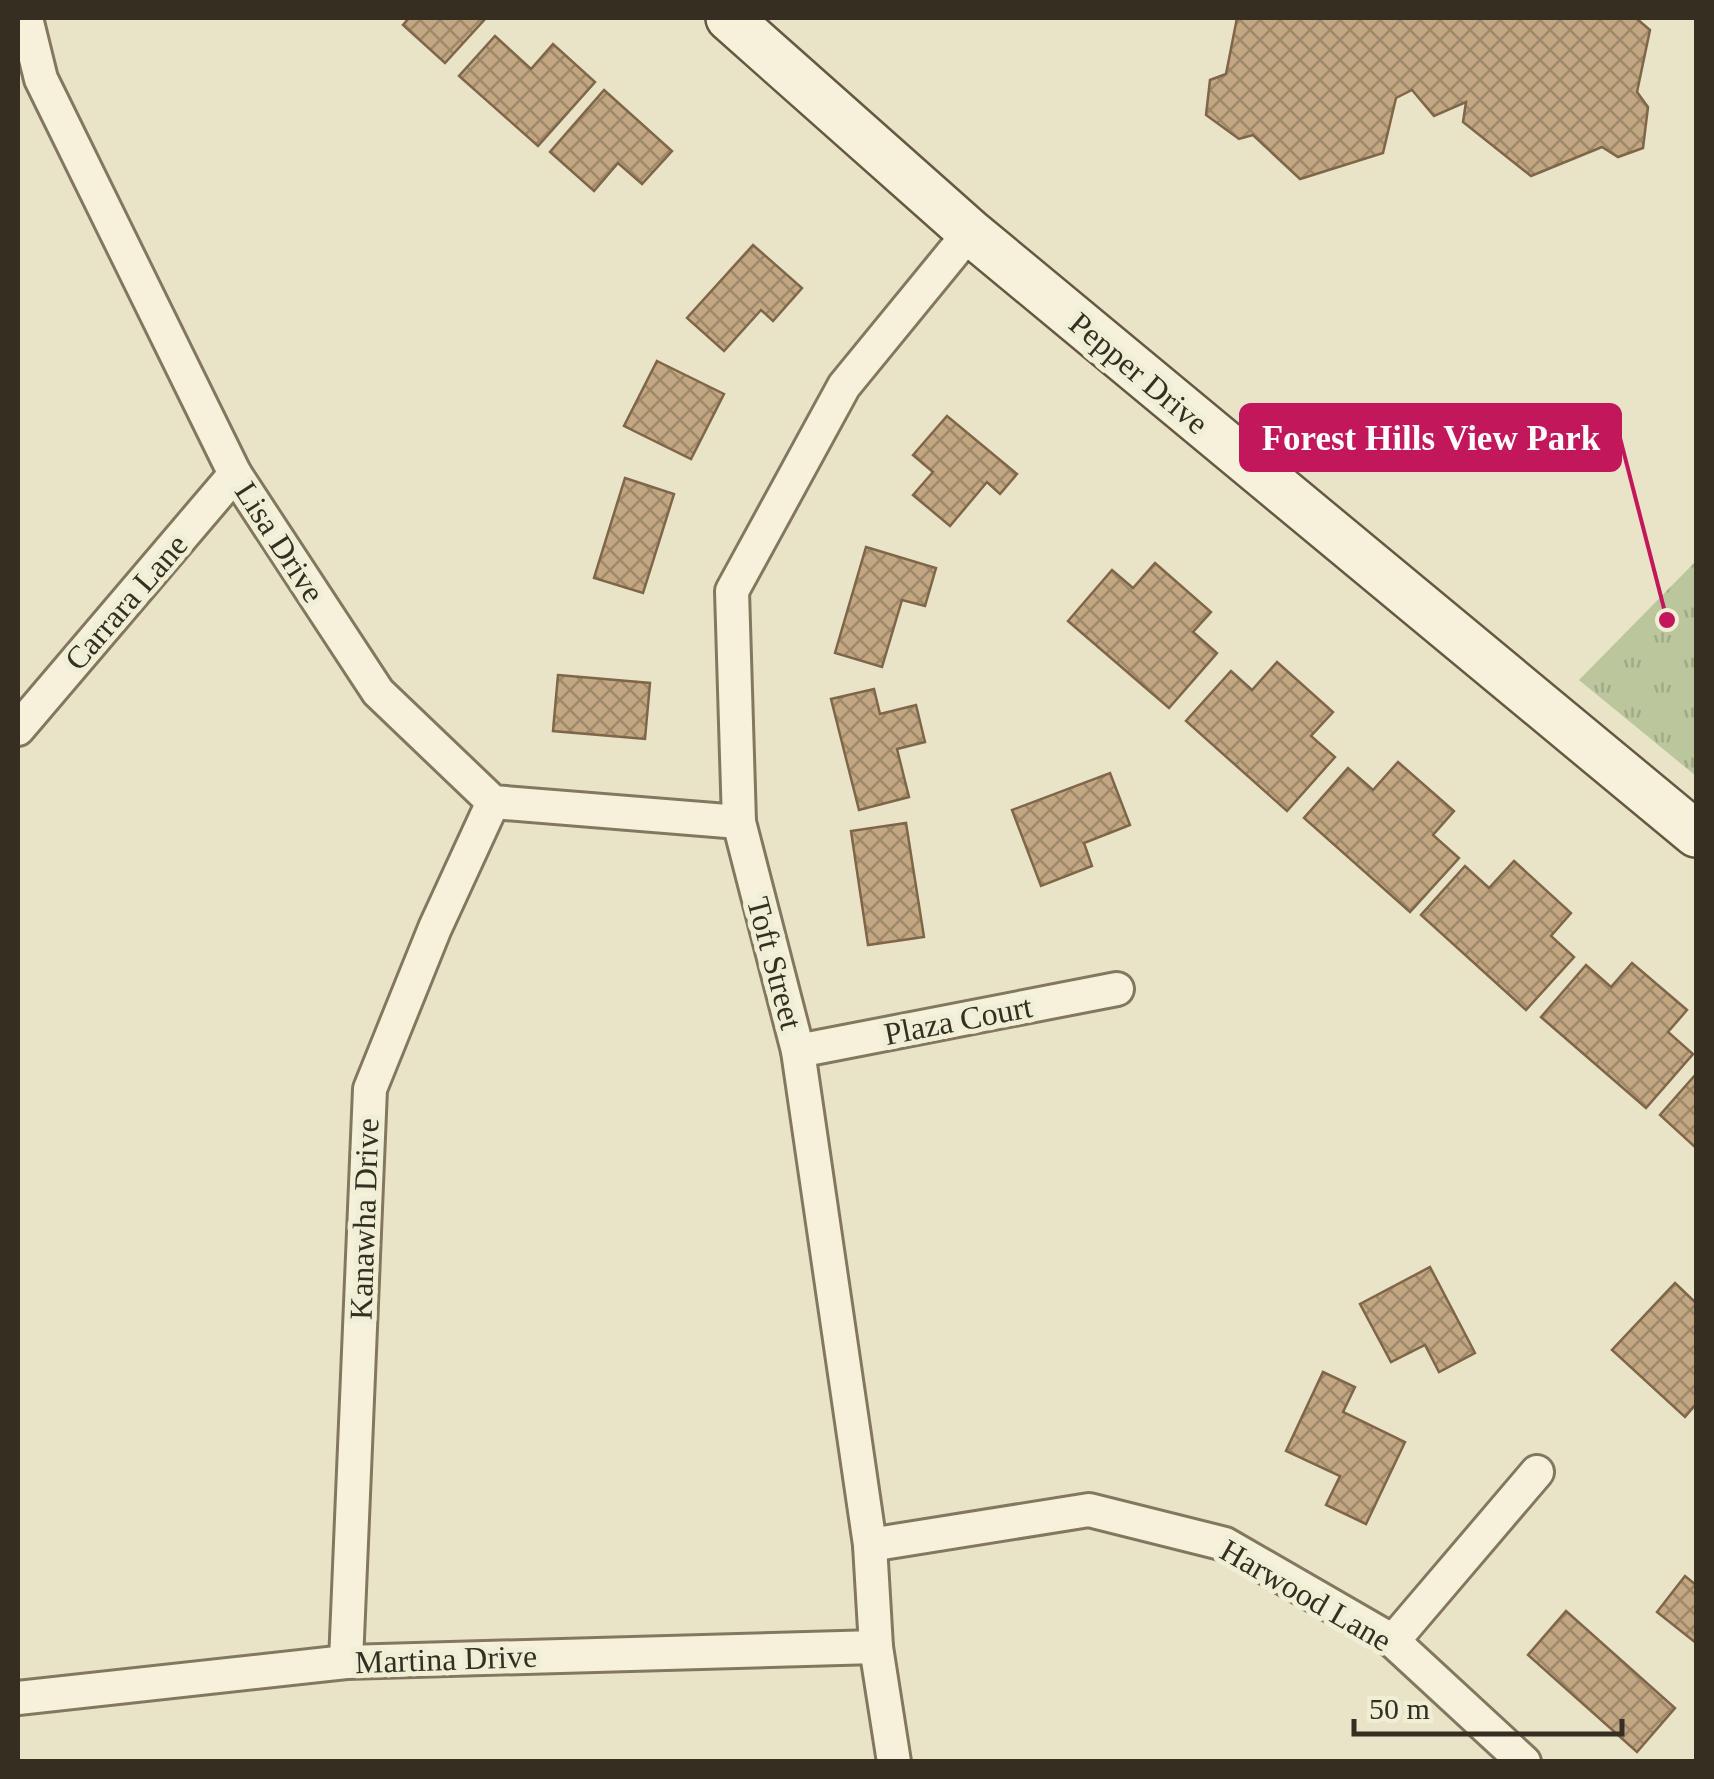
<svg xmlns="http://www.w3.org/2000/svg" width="1714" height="1779" viewBox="0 0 1714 1779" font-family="Georgia,serif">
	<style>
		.park { fill: url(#park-tufts) }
		.building { fill: url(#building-cross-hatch); stroke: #7f6648; stroke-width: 2.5 }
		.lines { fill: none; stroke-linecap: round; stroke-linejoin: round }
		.street-casing { stroke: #83785f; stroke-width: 38 }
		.secondary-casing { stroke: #655942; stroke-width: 50 }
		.street { stroke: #f5f1da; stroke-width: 32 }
		.secondary { stroke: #f5f1da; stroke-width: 45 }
		.labels { text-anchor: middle; stroke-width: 10; stroke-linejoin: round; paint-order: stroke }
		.street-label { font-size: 32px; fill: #352e21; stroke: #f1eed6 }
		.leader { fill: none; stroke: #c2185b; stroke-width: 4 }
		.callout-dot { fill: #c2185b; stroke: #f1eed6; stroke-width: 4 }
		.callout { fill: #c2185b; stroke: #c2185b; stroke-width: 4 }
		.callout-label { font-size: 35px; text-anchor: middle; font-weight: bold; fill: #fff }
	</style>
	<defs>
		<pattern id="park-tufts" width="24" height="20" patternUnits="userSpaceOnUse" patternTransform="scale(2.5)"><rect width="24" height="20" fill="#bbc69d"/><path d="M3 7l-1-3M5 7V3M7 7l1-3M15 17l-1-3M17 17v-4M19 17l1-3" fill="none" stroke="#a1aa87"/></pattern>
		<pattern id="building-cross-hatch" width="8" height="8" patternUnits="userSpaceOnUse" patternTransform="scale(2.5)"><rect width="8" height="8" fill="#c3a782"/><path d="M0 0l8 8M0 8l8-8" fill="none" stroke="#9f886a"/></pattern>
	</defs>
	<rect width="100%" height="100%" fill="#e9e4c8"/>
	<path class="park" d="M 1696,561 L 1696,776 L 1579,680 Z"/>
	<g class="building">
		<path d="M 409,18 L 486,18 L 445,63 L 403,25 Z"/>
		<path d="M 1237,18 L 1636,18 L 1650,30 L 1637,92 L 1648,107 L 1643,148 L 1618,157 L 1602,147 L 1531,176 L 1463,122 L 1466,102 L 1434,116 L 1412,90 L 1396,98 L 1383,153 L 1300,179 L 1253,135 L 1239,139 L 1206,115 L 1210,80 L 1226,74 Z"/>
		<path d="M 495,36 L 531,69 L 553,44 L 595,82 L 538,146 L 459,76 Z"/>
		<path d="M 604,90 L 672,151 L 642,184 L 618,163 L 594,191 L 550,152 Z"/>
		<path d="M 753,245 L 802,288 L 773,321 L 761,310 L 724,351 L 687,318 Z"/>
		<path d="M 657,361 L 724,394 L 691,459 L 624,426 Z"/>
		<path d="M 947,416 L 1017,474 L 1000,494 L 987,482 L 950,526 L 913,495 L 933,472 L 913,455 Z"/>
		<path d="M 625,478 L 674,494 L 643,593 L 594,578 Z"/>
		<path d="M 866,547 L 936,568 L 925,606 L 902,600 L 882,667 L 835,653 Z"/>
		<path d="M 1155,563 L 1211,612 L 1193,632 L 1217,653 L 1169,708 L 1068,621 L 1112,570 L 1133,588 Z"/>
		<path d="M 1277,662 L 1333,712 L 1311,736 L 1335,757 L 1287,811 L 1186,721 L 1231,671 L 1252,690 Z"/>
		<path d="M 558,675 L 650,683 L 645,739 L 553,731 Z"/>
		<path d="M 874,689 L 880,714 L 916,705 L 925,742 L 897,749 L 909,797 L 859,810 L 831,699 Z"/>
		<path d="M 1398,762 L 1454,811 L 1433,835 L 1459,858 L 1410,912 L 1304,818 L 1348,768 L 1373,790 Z"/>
		<path d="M 1110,773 L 1130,825 L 1084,843 L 1092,866 L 1041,886 L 1012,810 Z"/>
		<path d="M 906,823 L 924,937 L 868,945 L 851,831 Z"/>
		<path d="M 1514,861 L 1571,913 L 1551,936 L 1574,957 L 1526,1010 L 1421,915 L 1465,866 L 1489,888 Z"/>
		<path d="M 1632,963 L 1687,1010 L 1668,1032 L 1693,1054 L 1646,1108 L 1541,1017 L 1586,965 L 1611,987 Z"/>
		<path d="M 1696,1074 L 1696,1148 L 1660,1115 Z"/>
		<path d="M 1430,1267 L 1475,1353 L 1439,1372 L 1425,1345 L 1391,1362 L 1360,1304 Z"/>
		<path d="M 1675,1283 L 1696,1303 L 1696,1404 L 1685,1417 L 1612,1350 Z"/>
		<path d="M 1323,1372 L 1355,1387 L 1343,1412 L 1405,1442 L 1366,1524 L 1326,1505 L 1340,1476 L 1286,1451 Z"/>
		<path d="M 1685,1576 L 1696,1585 L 1696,1643 L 1657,1612 Z"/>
		<path d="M 1566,1611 L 1675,1708 L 1637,1752 L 1528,1655 Z"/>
	</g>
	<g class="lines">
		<defs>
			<g id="street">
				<path d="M 26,18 L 41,79 L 235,474 L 378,692 L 493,802 L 739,822"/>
				<path d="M 18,729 L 235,474"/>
				<path d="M 798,1051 L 1117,989"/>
				<path d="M 870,1545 L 1089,1510 L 1225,1544 L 1393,1641 L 1524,1762"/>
				<path d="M 1393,1641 L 1537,1472"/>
				<path d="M 346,1662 L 370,1089 L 435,928 L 493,802"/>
				<path d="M 18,1698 L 346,1662 L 876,1647"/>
				<path d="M 894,1762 L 876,1647 L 870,1545 L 798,1051 L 739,822 L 732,591 L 844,386 L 970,232"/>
			</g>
			<path id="secondary" d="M 729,18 L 970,232 L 1696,834"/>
		</defs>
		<use href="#street" class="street-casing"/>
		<use href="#secondary" class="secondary-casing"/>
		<use href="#street" class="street"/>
		<use href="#secondary" class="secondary"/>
	</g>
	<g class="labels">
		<g class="street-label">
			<text transform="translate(1139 373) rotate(40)" y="11">Pepper Drive</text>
			<text transform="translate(280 542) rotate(57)" y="11">Lisa Drive</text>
			<text transform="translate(126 602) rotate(-49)" y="11">Carrara Lane</text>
			<text transform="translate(775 963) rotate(75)" y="11">Toft Street</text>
			<text transform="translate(958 1020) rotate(-11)" y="11">Plaza Court</text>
			<text transform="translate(364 1219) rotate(-88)" y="11">Kanawha Drive</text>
			<text transform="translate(1306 1595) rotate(30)" y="11">Harwood Lane</text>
			<text transform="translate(446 1659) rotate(-2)" y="11">Martina Drive</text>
		</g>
	</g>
	<path class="leader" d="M1667 620L1620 438"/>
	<circle class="callout-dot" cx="1667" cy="620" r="10"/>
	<rect class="callout" x="1241" y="405" width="379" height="65" rx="10"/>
	<g class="callout-label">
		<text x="1431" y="450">Forest Hills View Park</text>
	</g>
	<rect width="1714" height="1779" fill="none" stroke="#352e21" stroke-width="40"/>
	<path d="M1354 1719v15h268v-15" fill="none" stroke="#352e21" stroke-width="5"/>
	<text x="1369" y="1719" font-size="30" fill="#352e21" stroke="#f1eed6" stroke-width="8" paint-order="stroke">50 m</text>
</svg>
